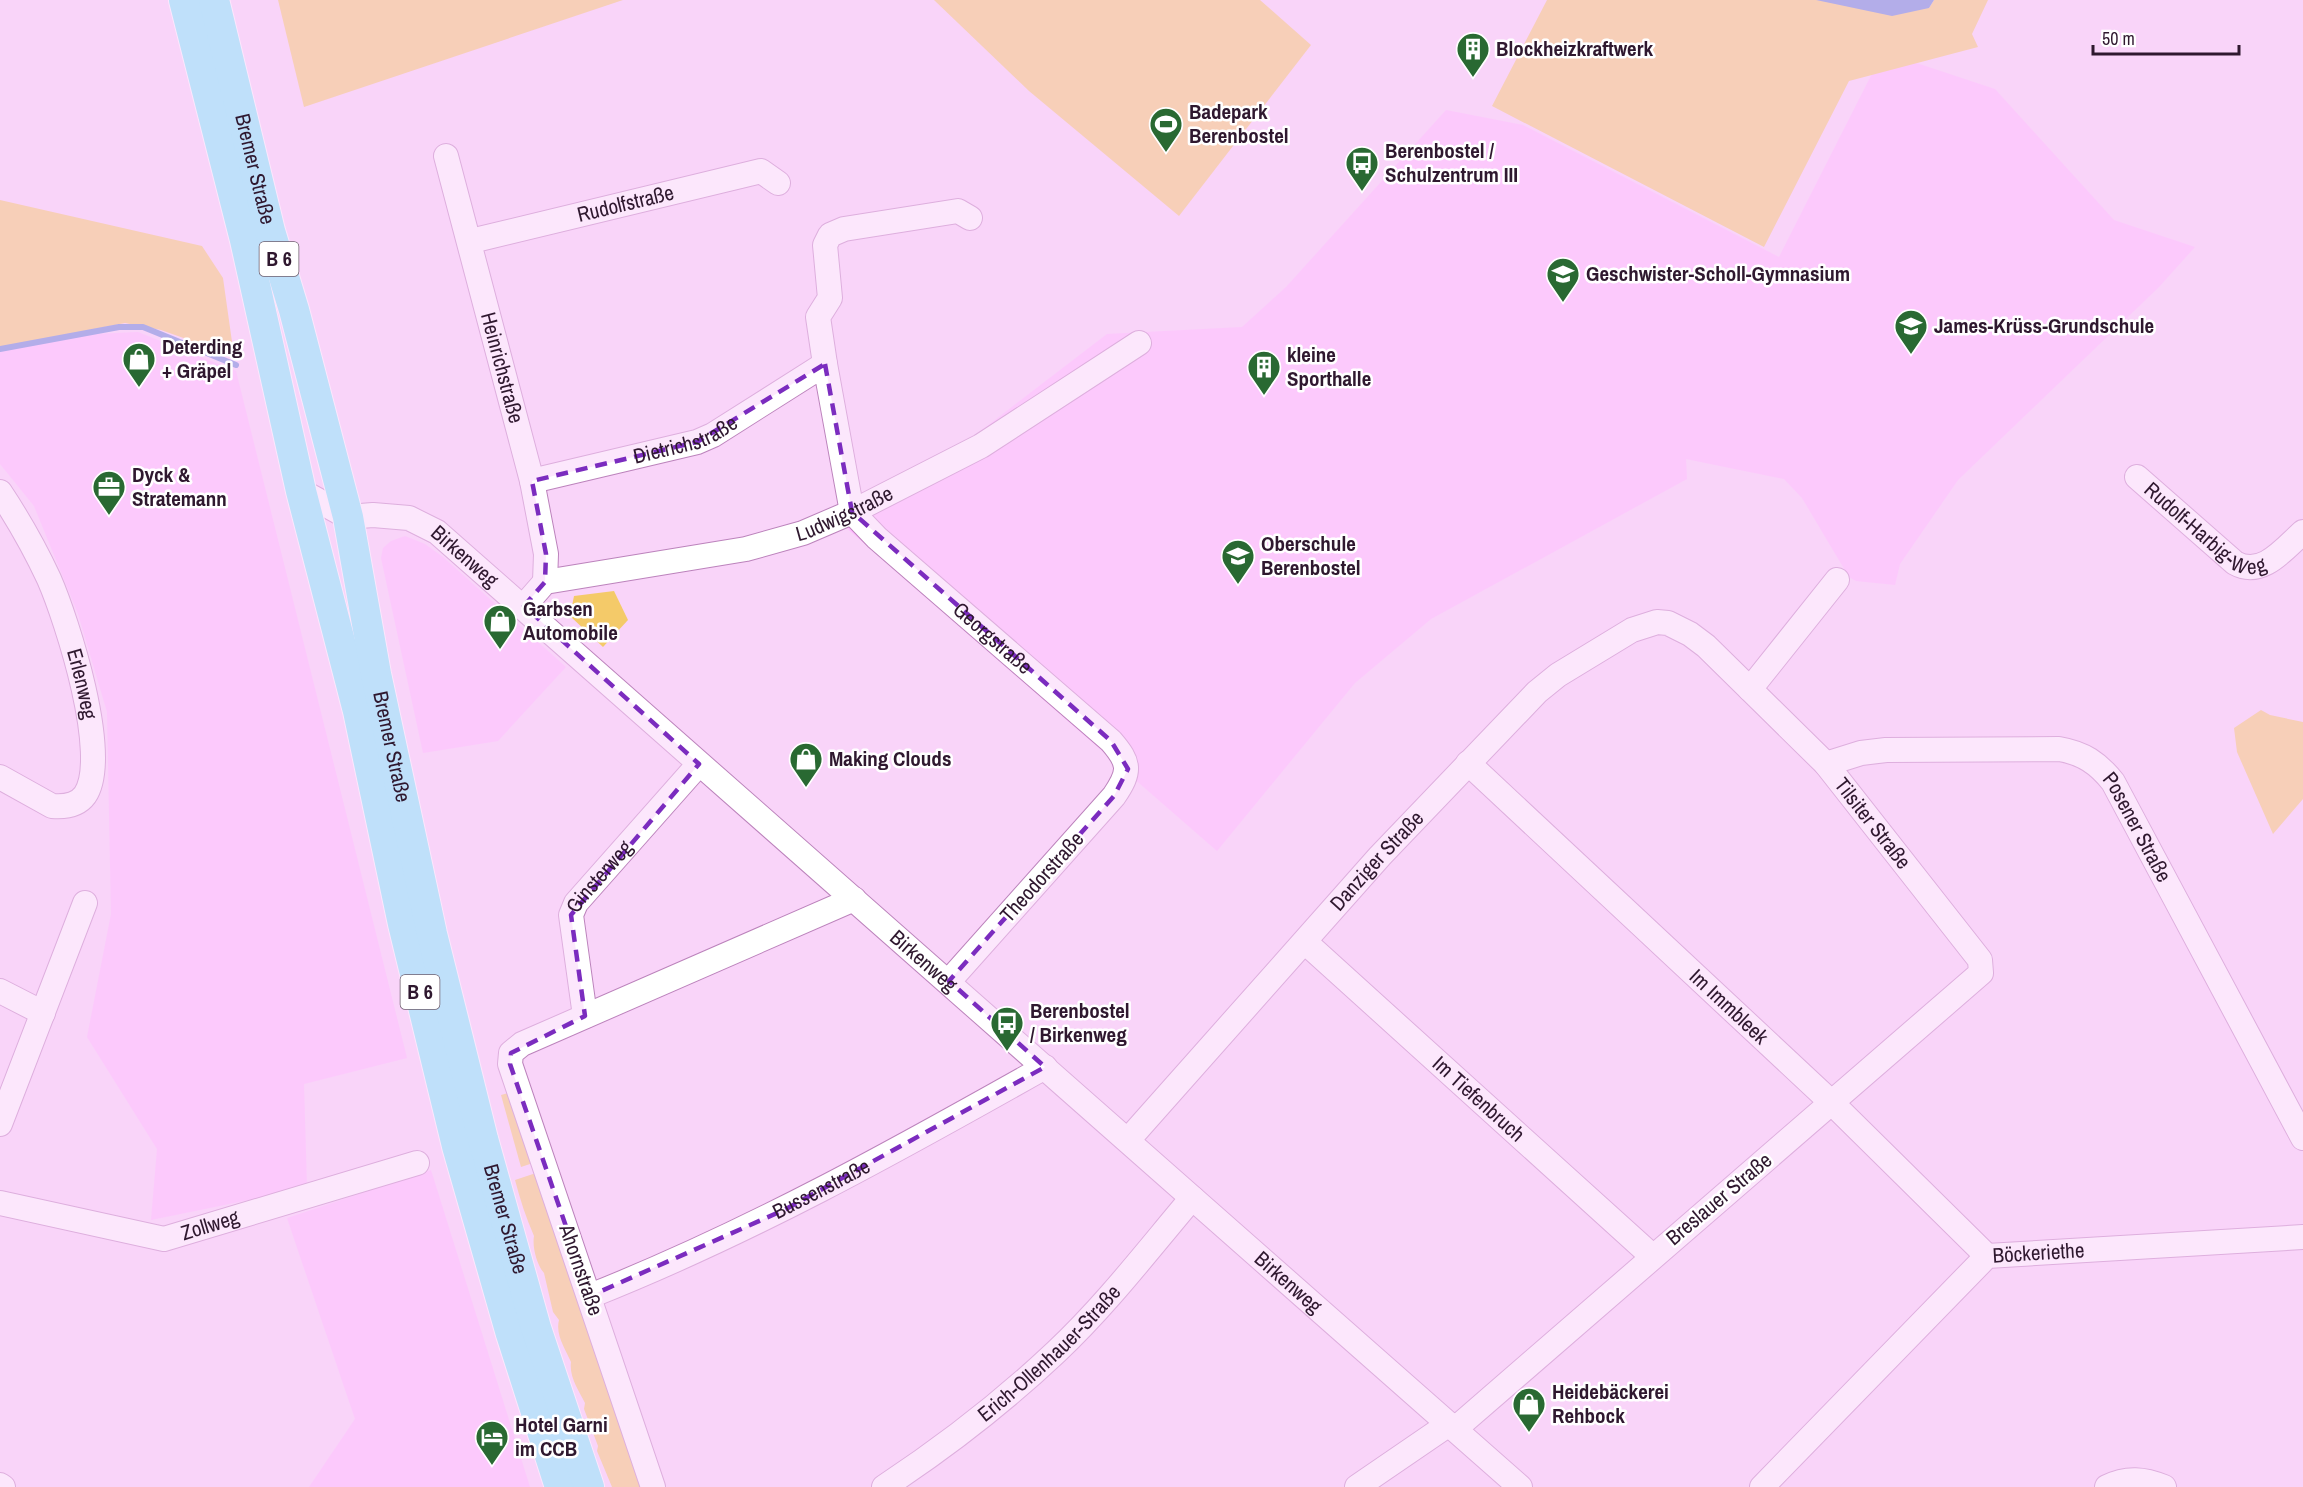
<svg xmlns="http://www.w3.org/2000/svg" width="2303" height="1487" viewBox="0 0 2303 1487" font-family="'Archivo Narrow',sans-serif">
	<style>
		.built { fill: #ffbcff }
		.green { fill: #f4ca69 }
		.water { fill: #5e7fd6 }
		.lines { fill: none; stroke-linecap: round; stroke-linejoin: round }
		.stream { stroke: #5e7fd6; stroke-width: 6 }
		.minor-casing { stroke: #bc83bc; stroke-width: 26 }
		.major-casing { stroke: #fff; stroke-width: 32 }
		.minor { stroke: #fff; stroke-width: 24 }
		.major { stroke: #78effb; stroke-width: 30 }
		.marked { fill: none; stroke: #7b2cbf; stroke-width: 4.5; stroke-dasharray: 12 8; stroke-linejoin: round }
		.labels { text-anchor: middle; stroke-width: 5; stroke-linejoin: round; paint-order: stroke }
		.shield { fill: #fff; stroke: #6d5d6d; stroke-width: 1.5 }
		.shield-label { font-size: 20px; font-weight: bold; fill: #2f182f }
		.poi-label { font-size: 21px; font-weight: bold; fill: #2f182f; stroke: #fff; text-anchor: start }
		.street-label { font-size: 21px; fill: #2f182f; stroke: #fff }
	</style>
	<rect width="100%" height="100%" fill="#f9d4f9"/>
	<g class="built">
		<path d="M 1883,52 L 1995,89 L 2114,220 L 2195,247 L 2159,287 L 1958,480 L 1900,564 L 1895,585 L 1856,581 L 1849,577 L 1802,498 L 1784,479 L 1686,459 L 1687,479 L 1431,619 L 1355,683 L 1217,851 L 827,511 L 974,436 L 1107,334 L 1242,327 L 1286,287 L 1446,110 L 1523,125 L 1779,257 Z"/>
		<path d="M 138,332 L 236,371 L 407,1058 L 304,1084 L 307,1188 L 151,1220 L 157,1149 L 87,1037 L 111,914 L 107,712 L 78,614 L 34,506 L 0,464 L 0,346 L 27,337 Z"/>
		<path d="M 405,536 L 425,544 L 443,557 L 566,667 L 498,741 L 423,753 L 381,558 L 383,548 L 391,541 Z"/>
		<path d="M 431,1170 L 530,1487 L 309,1487 L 355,1419 L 287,1218 Z"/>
	</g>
	<g class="green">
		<path d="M 278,0 L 623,0 L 304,107 Z"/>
		<path d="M 934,0 L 1260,0 L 1311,45 L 1179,216 L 1029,91 Z"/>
		<path d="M 1547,0 L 1816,0 L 1929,8 L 1934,0 L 1988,0 L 1972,34 L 1978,47 L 1849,81 L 1764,247 L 1492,106 Z"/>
		<path d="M 0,200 L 202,246 L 223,278 L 234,356 L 161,330 L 125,323 L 0,348 Z"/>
		<path d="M 614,591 L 628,620 L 603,647 L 570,616 L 574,596 Z"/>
		<path d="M 2261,710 L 2270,715 L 2303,722 L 2303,799 L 2273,834 L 2237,752 L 2234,728 Z"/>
		<path d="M 512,1092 L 536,1162 L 521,1167 L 501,1095 Z"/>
		<path d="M 539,1172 L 645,1487 L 612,1487 L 597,1451 L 598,1446 L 584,1409 L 585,1403 C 579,1391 569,1377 571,1362 C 566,1350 555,1335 559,1320 L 553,1312 L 544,1273 C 537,1265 532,1247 534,1236 C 526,1218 520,1199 515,1180 Z"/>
	</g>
	<path class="water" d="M 1816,0 L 1934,0 L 1929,8 L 1892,16 Z"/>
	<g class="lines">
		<path class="stream" d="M 0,349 L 119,327 L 143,327 L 236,365"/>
		<defs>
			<g id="minor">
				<path id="s1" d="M 446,156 L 532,481 L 546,554 L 545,582"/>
				<path id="s2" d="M 471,241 L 761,171 L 778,183"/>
				<path d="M 825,364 L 818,317 L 830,298 L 825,245 L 830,235 L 844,229 L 958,211 L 970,218"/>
				<path id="s3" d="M 2137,477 L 2235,563 C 2262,578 2284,549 2303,532"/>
				<path id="s4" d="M 532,481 L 697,442 L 713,435 L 825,364 L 852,512"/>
				<path id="s5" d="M 301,491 L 348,517 L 373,515 L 409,518 L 437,532 L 1520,1487"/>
				<path id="s6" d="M 0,492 C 18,519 35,549 49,579 C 67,620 111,757 85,795 C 77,806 64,807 52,806 L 0,777"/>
				<path id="s7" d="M 852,512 L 877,538 L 1111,741 C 1130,763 1131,771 1114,796 L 949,981"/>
				<path id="s8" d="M 524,606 L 545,582 L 746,549 L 803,533 L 852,512 L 981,446 L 1139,343"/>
				<path d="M 1750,689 L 1837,580"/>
				<path id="s9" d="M 1468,763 L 1832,1103 L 1987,1256"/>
				<path id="s10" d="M 1826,764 L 1861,753 L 1886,750 L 2059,749 C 2083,753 2098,763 2113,782 L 2303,1138"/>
				<path id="s11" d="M 1305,942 L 1652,1256"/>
				<path d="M 0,991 L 43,1013"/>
				<path id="s12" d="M 585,1016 L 571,915 L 576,903 L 699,764"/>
				<path d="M 0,1124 L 85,903"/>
				<path id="s13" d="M 1128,1140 L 1380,856 L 1537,692 L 1558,675 L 1632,630 L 1657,622 L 1668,623 L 1690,634 L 1706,646 L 1826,764 L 1980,960 L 1981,973 L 1455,1429"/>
				<path id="s14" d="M 0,1203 L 164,1239 L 417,1163"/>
				<path id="s15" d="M 590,1296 C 749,1233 896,1151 1045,1067"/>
				<path d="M 0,1485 L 3,1487"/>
				<path d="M 653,1487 L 510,1064 L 511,1053 L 522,1044 L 854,899"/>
				<path id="s16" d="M 884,1487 C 945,1447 1003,1402 1056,1352 C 1106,1305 1148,1250 1192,1198"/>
				<path d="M 1357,1487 L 1449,1424"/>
				<path id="s17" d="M 1762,1487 L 1987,1256 L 2303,1237"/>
				<path d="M 2107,1487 C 2127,1477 2144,1479 2164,1487"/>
			</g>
			<g id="major">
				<path d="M 184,0 L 245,240 L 301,491 L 358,711 L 403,924 L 457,1146 L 511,1334 L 560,1487"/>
				<path id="s18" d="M 214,0 L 270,231 L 294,310 L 348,517 L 376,674 L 432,934 L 483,1139 L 536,1328 L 589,1487"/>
			</g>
		</defs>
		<use href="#minor" class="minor-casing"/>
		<use href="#major" class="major-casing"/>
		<use href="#minor" class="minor"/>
		<use href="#major" class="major"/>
	</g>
	<path d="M0 0H2303V1487H0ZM 825,364 L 852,512 L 1111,741 L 1128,769 L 1114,796 L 949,981 L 1045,1067 L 784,1210 L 590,1296 L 510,1064 L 511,1053 L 585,1016 L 571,915 L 699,764 L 524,606 L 545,582 L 546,554 L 532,481 L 697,442 Z" fill="#f9d4f9" fill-opacity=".55" fill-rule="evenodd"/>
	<path class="marked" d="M 825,364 L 852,512 L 1111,741 L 1128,769 L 1114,796 L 949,981 L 1045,1067 L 784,1210 L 590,1296 L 510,1064 L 511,1053 L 585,1016 L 571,915 L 699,764 L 524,606 L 545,582 L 546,554 L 532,481 L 697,442 Z"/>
	<defs>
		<symbol id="building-pin" viewBox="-11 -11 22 30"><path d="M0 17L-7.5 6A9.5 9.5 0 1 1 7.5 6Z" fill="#296932" stroke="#fff"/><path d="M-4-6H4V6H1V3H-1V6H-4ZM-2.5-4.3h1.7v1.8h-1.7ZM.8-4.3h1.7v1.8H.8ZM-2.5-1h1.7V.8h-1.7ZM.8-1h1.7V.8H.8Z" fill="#fff"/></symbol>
		<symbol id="stadium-pin" viewBox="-11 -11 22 30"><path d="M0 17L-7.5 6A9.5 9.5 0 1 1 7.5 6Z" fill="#296932" stroke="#fff"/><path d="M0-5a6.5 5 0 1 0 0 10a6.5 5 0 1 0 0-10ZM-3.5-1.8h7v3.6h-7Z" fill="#fff"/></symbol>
		<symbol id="bus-pin" viewBox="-11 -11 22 30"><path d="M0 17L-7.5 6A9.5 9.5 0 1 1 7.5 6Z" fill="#296932" stroke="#fff"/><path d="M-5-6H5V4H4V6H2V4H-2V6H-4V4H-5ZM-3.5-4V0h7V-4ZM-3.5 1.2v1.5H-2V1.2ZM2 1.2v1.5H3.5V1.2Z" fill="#fff"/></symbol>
		<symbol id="school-pin" viewBox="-11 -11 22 30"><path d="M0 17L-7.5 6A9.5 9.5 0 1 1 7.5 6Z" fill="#296932" stroke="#fff"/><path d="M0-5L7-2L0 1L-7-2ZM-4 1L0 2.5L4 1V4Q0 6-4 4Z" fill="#fff"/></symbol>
		<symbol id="shop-pin" viewBox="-11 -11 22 30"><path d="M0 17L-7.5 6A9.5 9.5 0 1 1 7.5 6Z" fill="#296932" stroke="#fff"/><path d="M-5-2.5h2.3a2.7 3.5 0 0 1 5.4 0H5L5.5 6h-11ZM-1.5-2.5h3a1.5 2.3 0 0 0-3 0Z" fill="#fff"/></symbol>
		<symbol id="office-pin" viewBox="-11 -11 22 30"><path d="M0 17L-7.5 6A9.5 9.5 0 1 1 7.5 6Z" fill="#296932" stroke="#fff"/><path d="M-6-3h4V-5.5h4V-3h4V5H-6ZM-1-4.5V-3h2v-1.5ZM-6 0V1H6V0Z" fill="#fff"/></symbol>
		<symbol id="hotel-pin" viewBox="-11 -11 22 30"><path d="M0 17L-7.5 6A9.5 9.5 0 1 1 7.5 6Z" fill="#296932" stroke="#fff"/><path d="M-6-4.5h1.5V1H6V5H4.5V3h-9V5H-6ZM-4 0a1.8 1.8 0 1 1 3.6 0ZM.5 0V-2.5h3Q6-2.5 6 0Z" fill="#fff"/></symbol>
	</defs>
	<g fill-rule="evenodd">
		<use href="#building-pin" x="1454" y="30" width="38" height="52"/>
		<use href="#stadium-pin" x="1147" y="105" width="38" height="52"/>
		<use href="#bus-pin" x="1343" y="144" width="38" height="52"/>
		<use href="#school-pin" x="1544" y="255" width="38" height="52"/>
		<use href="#school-pin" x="1892" y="307" width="38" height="52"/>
		<use href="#shop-pin" x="120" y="340" width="38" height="52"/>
		<use href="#building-pin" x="1245" y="348" width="38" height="52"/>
		<use href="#office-pin" x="90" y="468" width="38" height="52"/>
		<use href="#school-pin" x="1219" y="537" width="38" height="52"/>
		<use href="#shop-pin" x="481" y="602" width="38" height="52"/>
		<use href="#shop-pin" x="787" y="740" width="38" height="52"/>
		<use href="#bus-pin" x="988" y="1004" width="38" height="52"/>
		<use href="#shop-pin" x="1510" y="1385" width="38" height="52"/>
		<use href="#hotel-pin" x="473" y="1418" width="38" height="52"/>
	</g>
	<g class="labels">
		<g class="shield">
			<rect x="259.5" y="242" width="39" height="34" rx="4.5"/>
			<rect x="400.5" y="975" width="39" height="34" rx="4.5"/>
		</g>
		<g class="shield-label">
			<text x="279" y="266">B 6</text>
			<text x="420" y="999">B 6</text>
		</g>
		<g class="poi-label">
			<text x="1496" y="56">Blockheizkraftwerk</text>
			<text x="1189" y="119">Badepark<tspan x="1189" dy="24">Berenbostel</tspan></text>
			<text x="1385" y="158">Berenbostel /<tspan x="1385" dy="24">Schulzentrum III</tspan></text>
			<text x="1586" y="281">Geschwister-Scholl-Gymnasium</text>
			<text x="1934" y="333">James-Krüss-Grundschule</text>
			<text x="162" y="354">Deterding<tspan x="162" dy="24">+ Gräpel</tspan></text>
			<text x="1287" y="362">kleine<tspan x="1287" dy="24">Sporthalle</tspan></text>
			<text x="132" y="482">Dyck &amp;<tspan x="132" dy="24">Stratemann</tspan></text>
			<text x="1261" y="551">Oberschule<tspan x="1261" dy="24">Berenbostel</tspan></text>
			<text x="523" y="616">Garbsen<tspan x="523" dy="24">Automobile</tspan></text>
			<text x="829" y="766">Making Clouds</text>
			<text x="1030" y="1018">Berenbostel<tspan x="1030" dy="24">/ Birkenweg</tspan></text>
			<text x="1552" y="1399">Heidebäckerei<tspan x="1552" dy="24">Rehbock</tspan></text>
			<text x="515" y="1432">Hotel Garni<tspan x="515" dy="24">im CCB</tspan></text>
		</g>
		<g class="street-label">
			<text dy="7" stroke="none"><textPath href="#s18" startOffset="174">Bremer Straße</textPath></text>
			<text dy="7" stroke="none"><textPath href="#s2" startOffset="159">Rudolfstraße</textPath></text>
			<text dy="7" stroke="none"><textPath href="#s1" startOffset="219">Heinrichstraße</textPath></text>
			<text dy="7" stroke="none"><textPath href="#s4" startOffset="159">Dietrichstraße</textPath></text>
			<text dy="7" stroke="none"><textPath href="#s8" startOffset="340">Ludwigstraße</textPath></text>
			<text dy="7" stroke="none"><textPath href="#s3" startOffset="88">Rudolf-Harbig-Weg</textPath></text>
			<text dy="7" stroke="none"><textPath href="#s5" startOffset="183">Birkenweg</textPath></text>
			<text dy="7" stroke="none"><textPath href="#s7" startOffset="189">Georgstraße</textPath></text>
			<text dy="7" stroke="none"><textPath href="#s6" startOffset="210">Erlenweg</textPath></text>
			<text dy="7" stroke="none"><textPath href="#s18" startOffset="768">Bremer Straße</textPath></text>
			<text dy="7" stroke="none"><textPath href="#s13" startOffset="1046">Tilsiter Straße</textPath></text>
			<text dy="7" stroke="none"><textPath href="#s10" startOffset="351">Posener Straße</textPath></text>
			<text dy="7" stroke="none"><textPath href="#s13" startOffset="374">Danziger Straße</textPath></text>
			<text transform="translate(1042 877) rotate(-48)" y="7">Theodorstraße</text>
			<text dy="7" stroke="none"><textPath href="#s12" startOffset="150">Ginsterweg</textPath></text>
			<text dy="7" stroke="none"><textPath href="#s5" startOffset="795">Birkenweg</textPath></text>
			<text dy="7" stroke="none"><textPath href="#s9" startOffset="357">Im Immbleek</textPath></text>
			<text dy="7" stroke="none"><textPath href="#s11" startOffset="234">Im Tiefenbruch</textPath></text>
			<text dy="7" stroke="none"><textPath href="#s15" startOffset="255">Bussenstraße</textPath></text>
			<text transform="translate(1719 1199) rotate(-40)" y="7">Breslauer Straße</text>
			<text dy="7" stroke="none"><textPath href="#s18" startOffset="1254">Bremer Straße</textPath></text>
			<text dy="7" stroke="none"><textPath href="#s14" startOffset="216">Zollweg</textPath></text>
			<text dy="7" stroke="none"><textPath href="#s17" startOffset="374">Böckeriethe</textPath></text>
			<text transform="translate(581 1270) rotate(71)" y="7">Ahornstraße</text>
			<text dy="7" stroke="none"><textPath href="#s5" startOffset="1281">Birkenweg</textPath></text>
			<text dy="7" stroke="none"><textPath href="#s16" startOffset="213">Erich-Ollenhauer-Straße</textPath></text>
		</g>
	</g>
	<path d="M2093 45v9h146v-9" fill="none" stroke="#2f182f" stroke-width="3"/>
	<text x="2102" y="45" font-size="18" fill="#2f182f" stroke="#ffffff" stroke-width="4.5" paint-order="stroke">50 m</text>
</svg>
